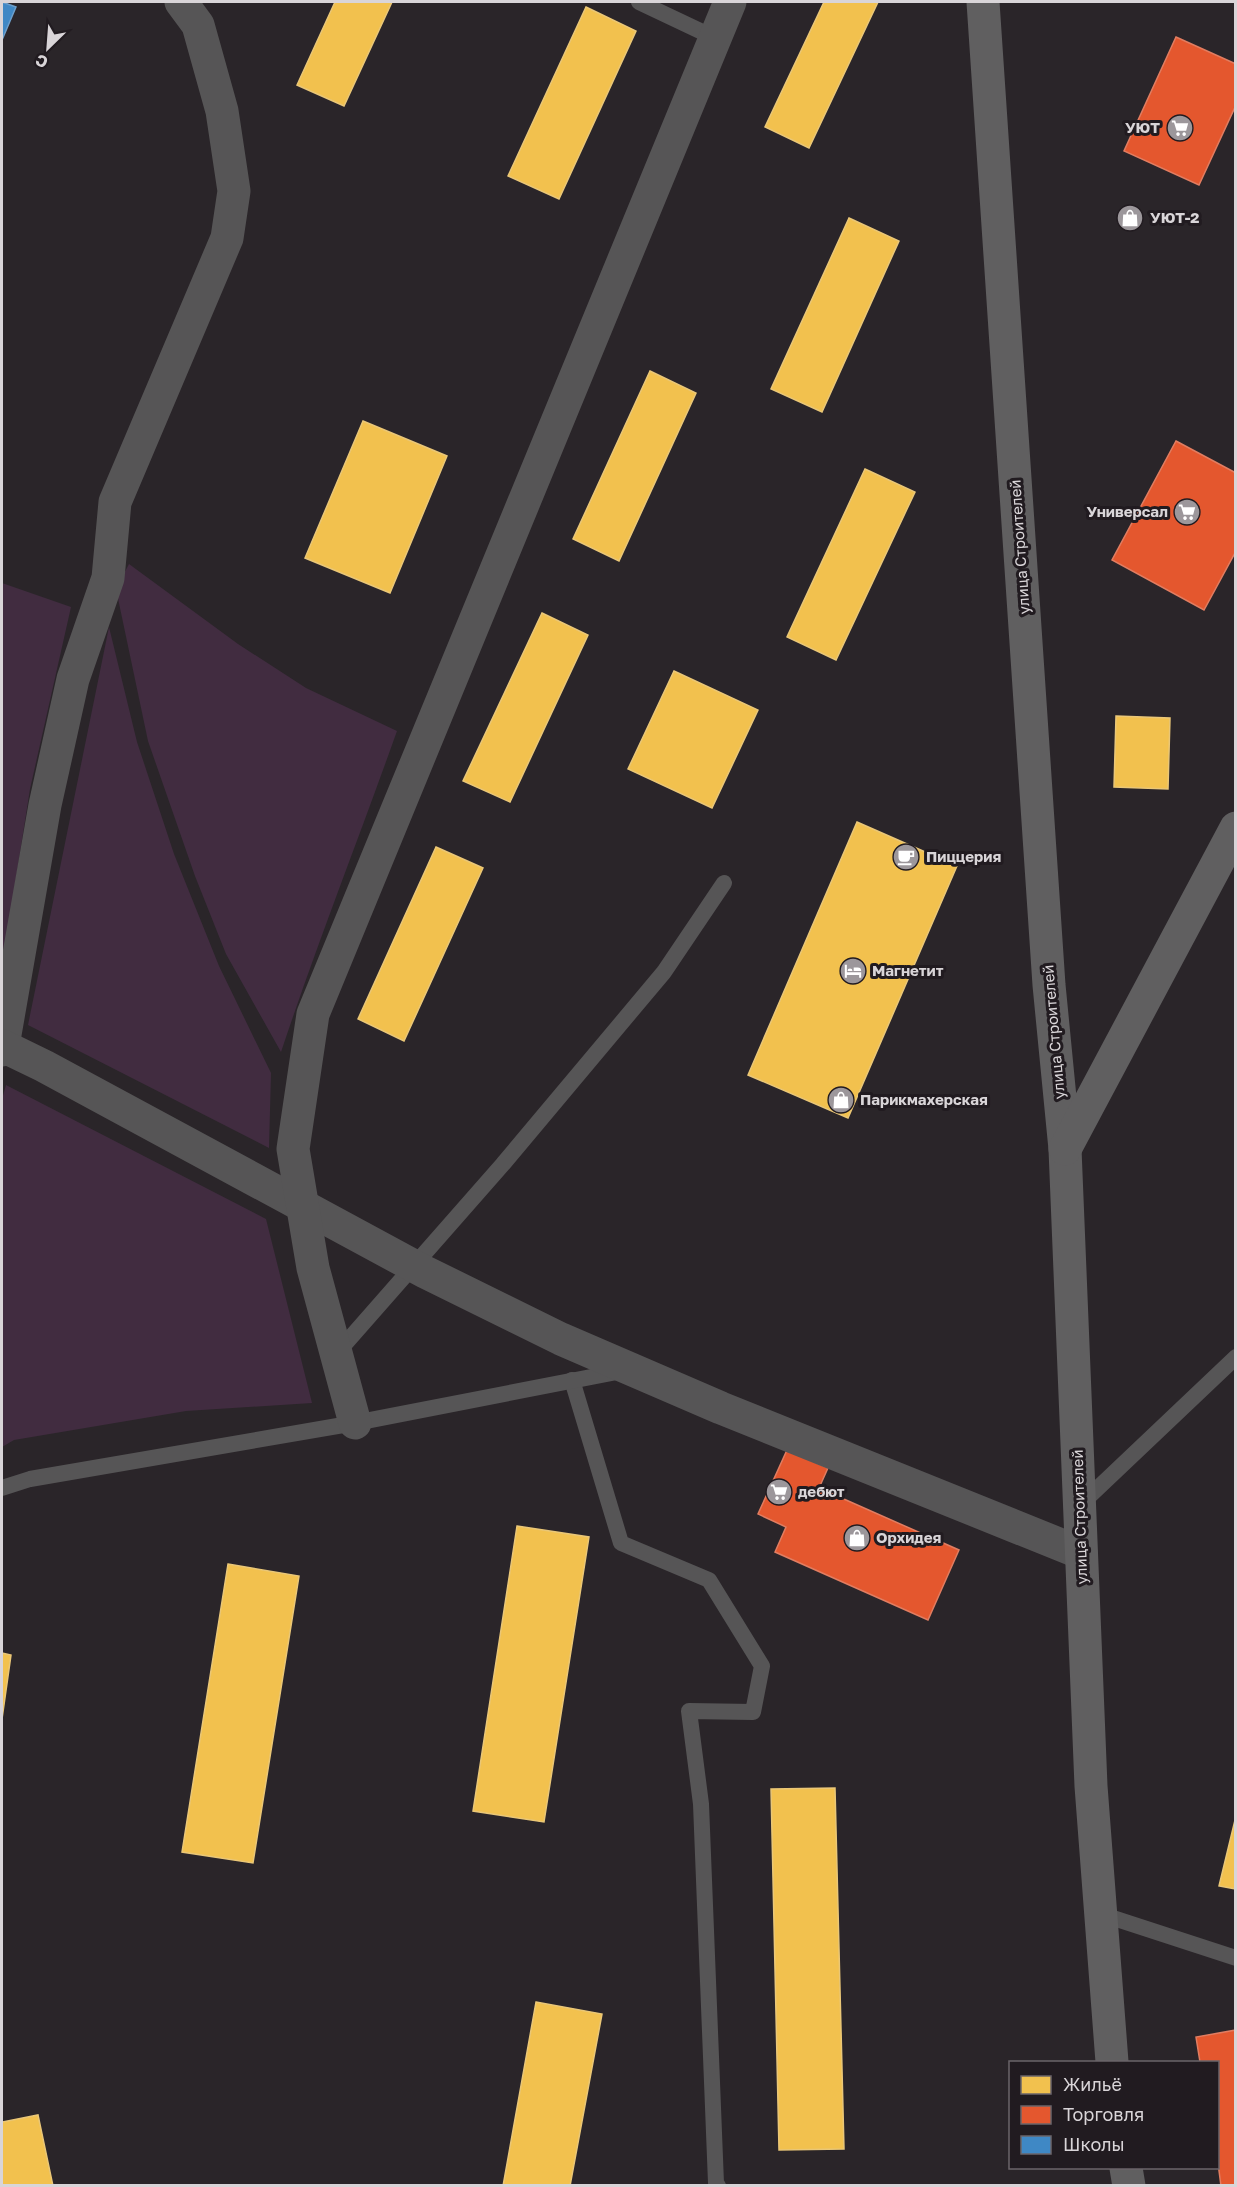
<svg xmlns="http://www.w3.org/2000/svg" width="1237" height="2187" viewBox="0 0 1237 2187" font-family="'Golos Text',sans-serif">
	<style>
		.green { fill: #412c40 }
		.homes { fill: #f2c14e; stroke: #eac777; stroke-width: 1.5 }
		.shops { fill: #e4572e; stroke: #e17d61; stroke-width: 1.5 }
		.schools { fill: #3f88c5; stroke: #6d9fcb; stroke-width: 1.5 }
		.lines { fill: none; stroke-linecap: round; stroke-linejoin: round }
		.lane { stroke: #565556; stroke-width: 16 }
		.street { stroke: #565556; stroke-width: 33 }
		.secondary { stroke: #605f60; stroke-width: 33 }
		.labels { text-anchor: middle; stroke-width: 6; stroke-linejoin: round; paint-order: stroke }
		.poi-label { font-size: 15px; font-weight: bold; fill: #d9d5d8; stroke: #211b20; text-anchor: start }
		.street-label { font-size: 15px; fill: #d9d5d8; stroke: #211b20 }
	</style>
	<rect width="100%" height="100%" fill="#2a2529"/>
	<g class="green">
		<path d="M 129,564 L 238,644 L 306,688 L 397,731 C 359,838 317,944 281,1052 L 226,954 L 195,876 L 148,741 L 116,589 Z"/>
		<path d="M 2,583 L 71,607 L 30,789 L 2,967 Z"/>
		<path d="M 109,627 L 137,742 L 174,854 L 219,966 L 271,1073 L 269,1148 L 28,1025 Z"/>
		<path d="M 6,1085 L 266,1219 L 312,1403 L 186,1411 L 14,1440 L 2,1447 L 2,1099 Z"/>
	</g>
	<g class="homes">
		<path d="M 335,2 L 392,2 L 344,106 L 297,85 Z"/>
		<path d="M 824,2 L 878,2 L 809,148 L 765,127 Z"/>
		<path d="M 586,7 L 636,31 L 559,199 L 508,176 Z"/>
		<path d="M 849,218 L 899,241 L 822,412 L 771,389 Z"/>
		<path d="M 650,371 L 696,393 L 619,561 L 573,539 Z"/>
		<path d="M 363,421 L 447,456 L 390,593 L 305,558 Z"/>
		<path d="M 865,469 L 915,492 L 836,660 L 787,637 Z"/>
		<path d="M 542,613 L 588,635 L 510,802 L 463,781 Z"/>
		<path d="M 674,671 L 758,710 L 712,808 L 628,769 Z"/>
		<path d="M 1116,716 L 1170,718 L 1168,789 L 1114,787 Z"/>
		<path d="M 857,822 L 957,866 L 848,1118 L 748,1075 Z"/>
		<path d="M 436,847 L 483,868 L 404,1041 L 358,1019 Z"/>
		<path d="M 517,1526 L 589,1537 L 544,1822 L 473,1811 Z"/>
		<path d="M 228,1564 L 299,1576 L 253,1863 L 182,1852 Z"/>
		<path d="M 2,1653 L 11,1655 L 2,1719 Z"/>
		<path d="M 835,1788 L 844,2149 L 779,2150 L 771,1789 Z"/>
		<path d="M 1236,1816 L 1236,1889 L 1219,1886 Z"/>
		<path d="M 536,2002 L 602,2014 L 570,2186 L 503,2186 Z"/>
		<path d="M 38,2115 L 53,2186 L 2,2186 L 2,2122 Z"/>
	</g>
	<g class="shops">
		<path d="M 1176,37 L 1236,64 L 1236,105 L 1199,185 L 1124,151 Z"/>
		<path d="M 1176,441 L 1236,473 L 1236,551 L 1204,610 L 1112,560 Z"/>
		<path d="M 787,1450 L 828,1468 L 819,1488 L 959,1550 L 928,1620 L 775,1552 L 786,1527 L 758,1514 Z"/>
		<path d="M 1236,2030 L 1236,2186 L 1221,2186 L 1218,2163 L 1218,2062 L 1200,2062 L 1196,2037 Z"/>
	</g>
	<path class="schools" d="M 2,2 L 16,7 L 2,40 Z"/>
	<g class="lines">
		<g class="lane">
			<path d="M 639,2 L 715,38"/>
			<path d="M 337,1353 L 503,1164 L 664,972 L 724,883"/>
			<path d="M 572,1380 L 621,1543 L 709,1580 L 762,1666 L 753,1712 L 689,1711 L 701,1804 L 716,2183 L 718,2186"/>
			<path d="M 2,1488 L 30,1479 L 355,1423 L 622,1371"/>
			<path d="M 1080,1505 L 1236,1357"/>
			<path d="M 1101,1914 L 1236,1958"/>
		</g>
		<g class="street">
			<path d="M 3,1046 L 45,805 L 73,679 L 108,578 L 115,502 L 227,238 L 234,191 L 222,111 L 198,25 L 181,2"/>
			<path d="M 2,1050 L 3,1046 L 44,1066 L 425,1272 L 561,1339 L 721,1408 L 1081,1553"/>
			<path d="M 355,1423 L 313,1268 L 293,1149 L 313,1014 L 730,2"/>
		</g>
		<g class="secondary">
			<path d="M 983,2 L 1049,985 L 1065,1149 L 1091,1786 L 1112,2062"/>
			<path d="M 1065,1149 L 1236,828"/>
			<path d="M 1126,2168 L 1129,2186"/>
		</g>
	</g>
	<defs>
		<symbol id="supermarket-disc" viewBox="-11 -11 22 22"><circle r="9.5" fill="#9c979b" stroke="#211b20"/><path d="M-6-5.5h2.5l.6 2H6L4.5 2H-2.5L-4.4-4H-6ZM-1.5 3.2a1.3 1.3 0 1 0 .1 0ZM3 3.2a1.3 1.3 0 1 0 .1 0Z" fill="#fff"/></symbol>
		<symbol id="shop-disc" viewBox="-11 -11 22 22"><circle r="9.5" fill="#9c979b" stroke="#211b20"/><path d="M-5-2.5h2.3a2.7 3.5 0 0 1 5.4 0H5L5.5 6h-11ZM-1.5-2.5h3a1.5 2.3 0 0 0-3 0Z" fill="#fff"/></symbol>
		<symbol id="cafe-disc" viewBox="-11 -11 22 22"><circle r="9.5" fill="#9c979b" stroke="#211b20"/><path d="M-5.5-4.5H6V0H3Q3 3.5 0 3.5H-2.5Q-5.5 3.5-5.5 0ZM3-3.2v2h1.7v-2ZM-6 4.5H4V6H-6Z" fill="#fff"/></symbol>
		<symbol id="hotel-disc" viewBox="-11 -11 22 22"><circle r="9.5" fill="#9c979b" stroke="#211b20"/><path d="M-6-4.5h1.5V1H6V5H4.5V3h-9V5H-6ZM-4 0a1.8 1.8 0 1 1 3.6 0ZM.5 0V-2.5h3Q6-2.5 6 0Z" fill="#fff"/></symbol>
	</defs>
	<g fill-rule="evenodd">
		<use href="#supermarket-disc" x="1165" y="113" width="30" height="30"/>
		<use href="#shop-disc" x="1115" y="203" width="30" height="30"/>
		<use href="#supermarket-disc" x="1172" y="497" width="30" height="30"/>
		<use href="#cafe-disc" x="891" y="842" width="30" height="30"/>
		<use href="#hotel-disc" x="838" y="956" width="30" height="30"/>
		<use href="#shop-disc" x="826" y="1085" width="30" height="30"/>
		<use href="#supermarket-disc" x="764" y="1477" width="30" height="30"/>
		<use href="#shop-disc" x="842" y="1523" width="30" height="30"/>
	</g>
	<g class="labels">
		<g class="poi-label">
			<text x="1160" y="133" text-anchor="end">УЮТ</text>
			<text x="1150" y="223">УЮТ-2</text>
			<text x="1168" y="517" text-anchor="end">Универсал</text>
			<text x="926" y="862">Пиццерия</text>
			<text x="872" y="976">Магнетит</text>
			<text x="860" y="1105">Парикмахерская</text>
			<text x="798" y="1497">дебют</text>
			<text x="876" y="1543">Орхидея</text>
		</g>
		<g class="street-label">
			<text transform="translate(1020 547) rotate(-94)" y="5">улица Строителей</text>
			<text transform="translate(1054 1032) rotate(-95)" y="5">улица Строителей</text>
			<text transform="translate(1080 1517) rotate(-92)" y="5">улица Строителей</text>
		</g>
	</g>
	<rect width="1237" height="2187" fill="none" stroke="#d9d5d8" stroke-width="6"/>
	<rect x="1009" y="2061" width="210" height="108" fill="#211b20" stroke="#6b656a" stroke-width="1.5"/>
	<rect x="1021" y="2076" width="30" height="18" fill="#f2c14e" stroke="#6b656a" stroke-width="1.5"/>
	<text x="1063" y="2091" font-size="18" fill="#d9d5d8">Жильё</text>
	<rect x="1021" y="2106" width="30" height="18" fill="#e4572e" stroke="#6b656a" stroke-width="1.5"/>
	<text x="1063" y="2121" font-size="18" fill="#d9d5d8">Торговля</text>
	<rect x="1021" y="2136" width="30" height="18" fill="#3f88c5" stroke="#6b656a" stroke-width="1.5"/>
	<text x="1063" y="2151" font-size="18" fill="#d9d5d8">Школы</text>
	<g transform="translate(48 48) rotate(205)" stroke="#211b20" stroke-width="4.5" paint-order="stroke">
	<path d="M0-4.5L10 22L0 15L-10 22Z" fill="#d9d5d8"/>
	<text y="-9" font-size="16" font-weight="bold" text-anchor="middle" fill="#d9d5d8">С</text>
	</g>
</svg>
